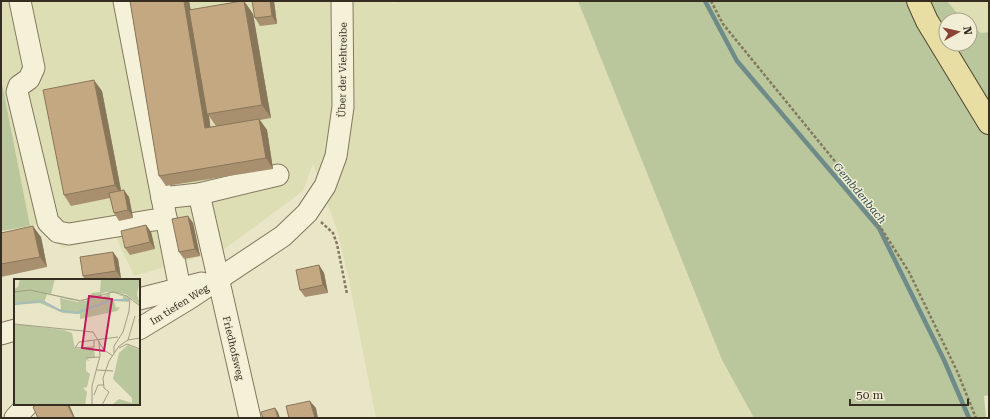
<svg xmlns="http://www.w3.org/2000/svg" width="990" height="419" viewBox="0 0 990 419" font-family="'Roboto Serif',serif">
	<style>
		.farmland { fill: #dedeb5 }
		.green { fill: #bac69c }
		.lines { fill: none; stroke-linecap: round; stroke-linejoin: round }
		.stream { stroke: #6f8b89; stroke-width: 4.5 }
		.minor-casing { stroke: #83785e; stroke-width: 23 }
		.major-casing { stroke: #514632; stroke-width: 24 }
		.path { stroke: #83785e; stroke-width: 2.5; stroke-dasharray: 3 2; stroke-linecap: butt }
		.minor { stroke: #f5f1d9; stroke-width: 21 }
		.major { stroke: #e8dea3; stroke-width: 22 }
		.wall { fill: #a8906f; fill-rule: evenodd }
		.shaded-wall { fill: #88765a }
		.building { fill: #c3a881; stroke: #88765a }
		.labels { text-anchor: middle; stroke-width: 3; stroke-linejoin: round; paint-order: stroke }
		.street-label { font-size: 10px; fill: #352e20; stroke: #f2eed5 }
		.water-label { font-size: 11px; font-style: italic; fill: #314f53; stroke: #f2eed5 }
		.inset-river { fill: none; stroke: #a7bdbb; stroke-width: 2 }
		.inset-road { fill: none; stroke: #a19c84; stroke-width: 1 }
		.view { fill: #c2185b; fill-opacity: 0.15; stroke: #c2185b; stroke-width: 2 }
		.inset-edge { fill: none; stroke: #352e20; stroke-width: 2 }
	</style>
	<rect width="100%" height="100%" fill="#e9e5c7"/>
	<g class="farmland">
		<path d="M 1,1 L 342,1 L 344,101 L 353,1 L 380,1 L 395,3 L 395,1 L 578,1 L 722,360 L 754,418 L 376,418 L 348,276 L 337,230 L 313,164 L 303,191 L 223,250 L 134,276 L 116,237 L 62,248 L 40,224 L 30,226 L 1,78 Z"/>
		<path d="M 947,1 L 989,1 L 989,32 L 981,33 L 970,25 L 970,20 L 963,20 L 961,18 Z"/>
	</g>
	<g class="green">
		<path d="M 578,1 L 909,1 L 989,123 L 989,395 L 984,396 L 986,418 L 754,418 L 722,360 Z"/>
		<path d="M 927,1 L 947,1 L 963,20 L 946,20 L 946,35 Z"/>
		<path d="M 970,25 L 981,33 L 989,32 L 989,108 L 951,44 L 970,44 Z"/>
		<path d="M 1,78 L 30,226 L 1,231 Z"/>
	</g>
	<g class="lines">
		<path class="stream" d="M 705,1 L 737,61 L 879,228 L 944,360 L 969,418"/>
		<defs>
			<g id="minor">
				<path d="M 20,1 L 34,68 L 29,79 L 19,86 L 17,92 L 48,222 L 58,232 L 69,234 L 166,218 L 162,198"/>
				<path d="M 124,1 L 162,198 L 199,194 L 278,175"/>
				<path d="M 199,194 L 250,418"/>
				<path d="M 166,218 L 180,289"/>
				<path d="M 139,299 L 202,283"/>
				<path d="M 139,329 L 190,298 L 283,236 L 307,213 L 325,186 L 336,156 L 343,107 L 342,1"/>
				<path d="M 1,334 L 15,330"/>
				<path d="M 15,418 L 28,404"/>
			</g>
			<path id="major" d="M 918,1 L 927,21 L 989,123"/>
		</defs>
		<use href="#minor" class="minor-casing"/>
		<use href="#major" class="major-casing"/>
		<g class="path">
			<path d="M 711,1 L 723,24 L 851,181 L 909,272 L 957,371 L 976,418"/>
			<path d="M 321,222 L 333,233 L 337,244 L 347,294"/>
		</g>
		<use href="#minor" class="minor"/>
		<use href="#major" class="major"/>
	</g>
	<g class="wall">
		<path d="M 130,1 L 189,1 L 191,10 L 244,1 L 253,14 L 271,118 L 260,120 L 267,130 L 273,169 L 166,186 L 159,176 ZM 209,116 L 216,126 L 210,127 Z"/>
		<path d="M 252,1 L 274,1 L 277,24 L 260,26 L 255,18 Z"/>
		<path d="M 102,91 L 121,190 L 129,197 L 133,218 L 119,221 L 114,213 L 110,198 L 71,206 L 64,195 Z"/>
		<path d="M 188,216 L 193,223 L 200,256 L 184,259 L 179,252 Z"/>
		<path d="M 146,225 L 151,232 L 155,249 L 130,255 L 125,248 Z"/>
		<path d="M 1,233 L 41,237 L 47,267 L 1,277 Z"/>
		<path d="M 113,252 L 118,259 L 121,278 L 111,280 L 85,280 L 83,276 Z"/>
		<path d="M 319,265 L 324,273 L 328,293 L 305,297 L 300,290 Z"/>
	</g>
	<g class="shaded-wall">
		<path d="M 184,1 L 189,1 L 208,114 L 207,114 L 209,116 L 212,139 L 205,128 Z"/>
		<path d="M 244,1 L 253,14 L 271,118 L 262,105 Z"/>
		<path d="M 270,1 L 274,1 L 277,24 L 272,16 Z"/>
		<path d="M 94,80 L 102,91 L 122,196 L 115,185 Z"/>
		<path d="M 259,119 L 267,130 L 273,169 L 266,158 Z"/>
		<path d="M 124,190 L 129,197 L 133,218 L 128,210 Z"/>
		<path d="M 188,216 L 193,223 L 200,256 L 195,249 Z"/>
		<path d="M 146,225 L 151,232 L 155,249 L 150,242 Z"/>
		<path d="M 33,226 L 41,237 L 47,267 L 40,257 Z"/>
		<path d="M 113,252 L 118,259 L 121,278 L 116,271 Z"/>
		<path d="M 319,265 L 324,273 L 328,293 L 323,285 Z"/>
		<path d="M 310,401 L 316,408 L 318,418 L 315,418 Z"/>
		<path d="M 67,404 L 69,404 L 75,418 L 74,418 Z"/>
		<path d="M 275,408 L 278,412 L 280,418 L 278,418 Z"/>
	</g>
	<g class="building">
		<path d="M 130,1 L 184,1 L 205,128 L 259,119 L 266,158 L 159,176 Z"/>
		<path d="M 242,1 L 244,1 L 262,105 L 207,114 L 189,10 Z"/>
		<path d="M 252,1 L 270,1 L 272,16 L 255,18 Z"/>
		<path d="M 94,80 L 115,185 L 64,195 L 43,90 Z"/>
		<path d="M 124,190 L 128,210 L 114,213 L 109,193 Z"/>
		<path d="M 188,216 L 195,249 L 179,252 L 172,219 Z"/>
		<path d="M 146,225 L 150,242 L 125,248 L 121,231 Z"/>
		<path d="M 33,226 L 40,257 L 1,264 L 1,233 Z"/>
		<path d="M 113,252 L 116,271 L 83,276 L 80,257 Z"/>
		<path d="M 319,265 L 323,285 L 300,290 L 296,270 Z"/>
		<path d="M 310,401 L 315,418 L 289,418 L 286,406 Z"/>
		<path d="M 38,404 L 67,404 L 74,418 L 38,418 L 33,407 Z"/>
		<path d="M 275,408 L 278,418 L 263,418 L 261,412 Z"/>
	</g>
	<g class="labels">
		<g class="street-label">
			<text transform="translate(342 70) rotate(-89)" y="4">Über der Viehtreibe</text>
			<text transform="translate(179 304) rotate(-32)" y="4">Im tiefen Weg</text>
			<text transform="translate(234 348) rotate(77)" y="4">Friedhofsweg</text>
		</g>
		<g class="water-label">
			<text transform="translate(860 193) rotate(50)" y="4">Gembdenbach</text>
		</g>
	</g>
	<g transform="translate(14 279)">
		<rect width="126" height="126" fill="#e9e5c7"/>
		<path d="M 6,0 L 41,0 L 37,15 L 66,21 L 75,19 L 78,14 L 86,13 L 87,0 L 126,0 L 123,15 L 126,26 L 112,15 L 92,13 L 87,15 L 88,18 L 96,14 L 96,20 L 109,20 L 109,17 L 104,16 L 108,16 L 115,18 L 115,23 L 100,22 L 102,29 L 106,28 L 103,32 L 66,40 L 66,35 L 49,34 L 26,24 L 0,26 L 0,10 L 4,8 ZM 33,15 L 58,21 L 76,21 L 63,23 L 46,19 L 47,30 L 43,31 L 30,24 ZM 0,45 L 50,51 L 58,54 L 61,70 L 80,69 L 81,79 L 72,79 L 76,82 L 72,81 L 72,92 L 76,95 L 73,108 L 69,109 L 73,113 L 71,126 L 0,126 ZM 114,66 L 126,71 L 126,126 L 98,126 L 105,120 L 118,124 L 118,119 L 99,100 L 105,74 Z" fill="#bac69c" fill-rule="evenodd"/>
		<path class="inset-river" d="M 0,25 L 28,22 L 45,31 L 63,34 L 98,21 L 115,21"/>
		<path class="inset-road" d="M 0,13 L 16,11 L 66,22 L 99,13 L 113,17 L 126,27M 125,40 L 126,52M 0,45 L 79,53 L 90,71 L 99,77M 114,61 L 121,37M 61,69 L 65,63 L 104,58M 61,69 L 80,68 L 80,62M 105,69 L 113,65 L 126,70M 100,74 L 100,67 L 109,53 L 115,32 L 116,19M 72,79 L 85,78M 83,91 L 99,92M 95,113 L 90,109 L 89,99 L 95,82 L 105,67 L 114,61 L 126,59M 80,116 L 84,106 L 90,106M 78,126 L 78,107 L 86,77 L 85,62M 88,126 L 95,113"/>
		<path class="view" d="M 75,17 L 98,20 L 90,72 L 68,69 Z"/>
		<rect width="126" height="126" class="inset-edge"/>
	</g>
	<rect width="990" height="419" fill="none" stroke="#352e20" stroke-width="4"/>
	<g transform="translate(958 32) rotate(82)"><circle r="19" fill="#f2eed5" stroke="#a6a18d"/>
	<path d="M0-3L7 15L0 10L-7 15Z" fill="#8b4335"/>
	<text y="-6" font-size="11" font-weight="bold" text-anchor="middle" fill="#352e20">N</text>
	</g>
	<path d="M850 399v6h118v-6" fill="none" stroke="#352e20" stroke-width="2"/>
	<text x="856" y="399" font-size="12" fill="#352e20" stroke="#f2eed5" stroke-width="3" paint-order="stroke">50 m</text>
</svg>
